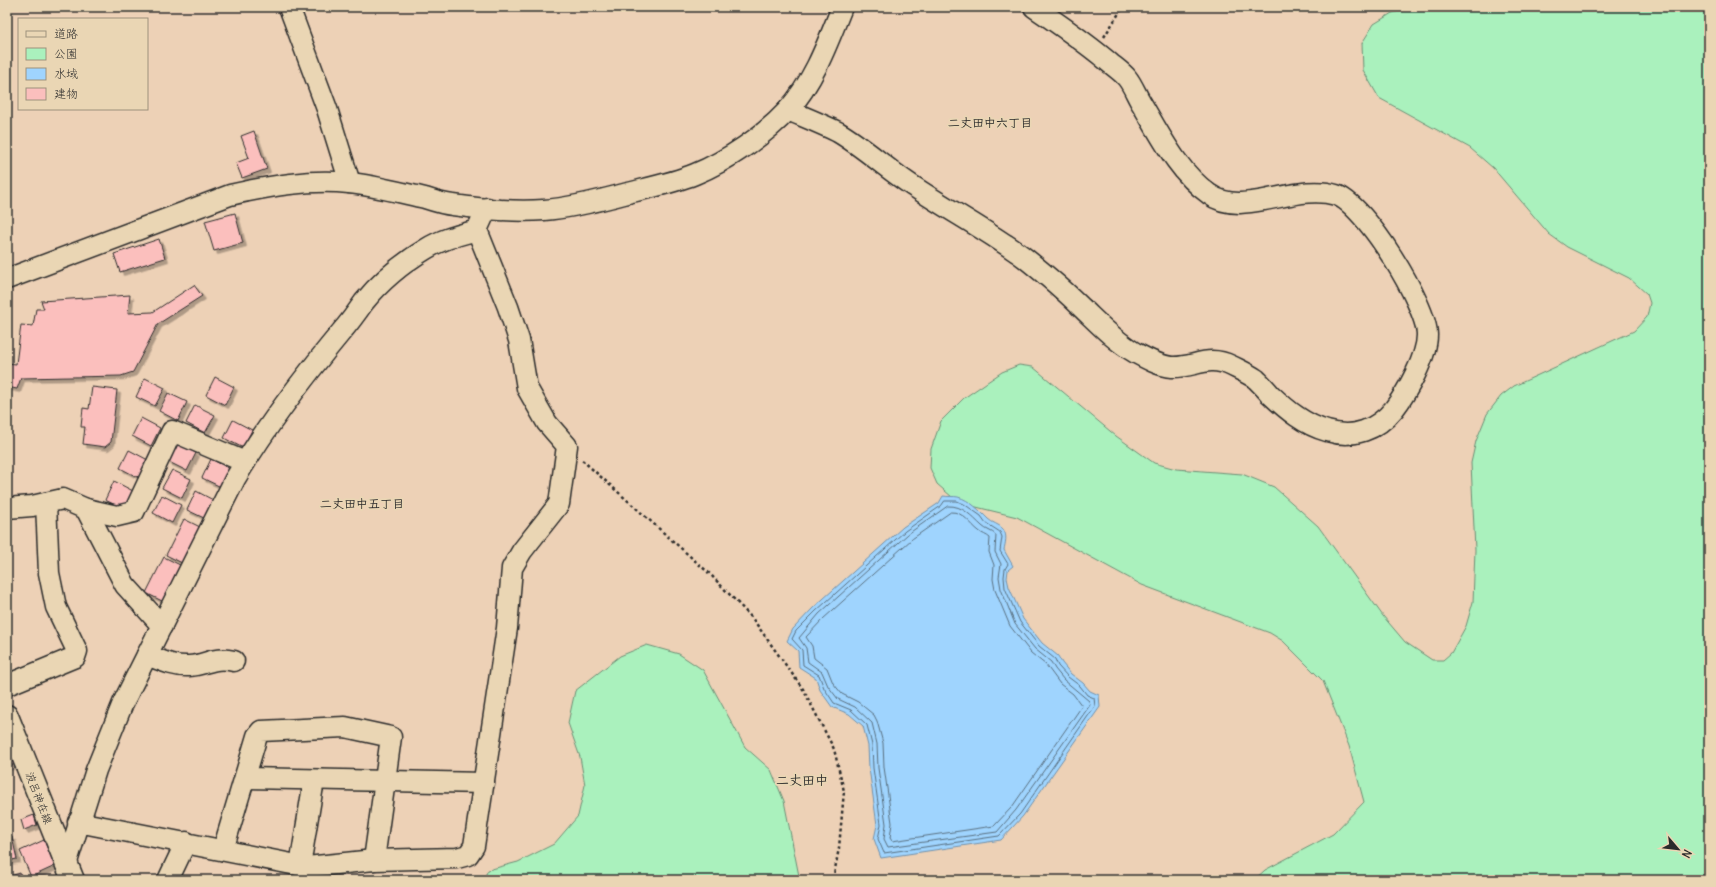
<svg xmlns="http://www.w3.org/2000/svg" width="1716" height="887" viewBox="0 0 1716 887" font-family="Delius,'Klee One',sans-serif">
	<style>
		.green { fill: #aaf1bd; stroke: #6a8e74 }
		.water { fill: #9fd4fe; stroke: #7190aa }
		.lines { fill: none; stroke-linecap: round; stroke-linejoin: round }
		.shore { stroke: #596f7f; stroke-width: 1 }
		.building { fill: #fbbfbd; stroke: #2b2b2b; filter: url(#shadow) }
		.minor-casing { stroke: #2b2b2b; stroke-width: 23 }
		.major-casing { stroke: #2b2b2b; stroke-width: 25 }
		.path { stroke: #2b2b2b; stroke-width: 2.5; stroke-dasharray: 3 3; stroke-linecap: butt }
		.minor { stroke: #ead6b4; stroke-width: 20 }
		.major { stroke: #ead6b4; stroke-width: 22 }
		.labels { text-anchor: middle; stroke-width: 3.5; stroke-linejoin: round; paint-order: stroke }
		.street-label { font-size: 11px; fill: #2b2b2b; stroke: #ead6b4 }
		.neighbourhood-label { font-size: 12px; font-weight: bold; fill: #2b2b2b; stroke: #ead6b4 }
		.quarter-label { font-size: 13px; font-weight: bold; fill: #2b2b2b; stroke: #ead6b4 }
	</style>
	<defs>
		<filter id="shadow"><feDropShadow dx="3.5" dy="3.5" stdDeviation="0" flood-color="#0004"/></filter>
	</defs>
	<rect width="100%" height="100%" fill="#edd1b6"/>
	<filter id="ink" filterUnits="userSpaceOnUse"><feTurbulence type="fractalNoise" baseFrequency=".025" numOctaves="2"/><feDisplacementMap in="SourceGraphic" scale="8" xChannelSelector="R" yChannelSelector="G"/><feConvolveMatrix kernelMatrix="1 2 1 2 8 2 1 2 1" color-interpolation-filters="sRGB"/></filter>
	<g filter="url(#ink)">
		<g class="green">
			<path d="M 1413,7 L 1709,7 L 1709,880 L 1254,880 L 1265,870 L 1333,834 L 1364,802 L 1349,746 L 1323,681 L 1283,641 L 1270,633 L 1142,585 L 1017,517 L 972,506 L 952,497 L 937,484 L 930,468 L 931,449 L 941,421 L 964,398 L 1002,372 L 1019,365 L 1033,367 L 1116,436 L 1154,463 L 1176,469 L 1242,474 L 1274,487 L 1318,526 L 1383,616 L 1405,642 L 1432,660 L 1443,660 L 1451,653 L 1466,626 L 1473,602 L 1475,550 L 1471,463 L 1476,441 L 1487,414 L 1501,396 L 1514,386 L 1634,331 L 1647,317 L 1650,303 L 1647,294 L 1629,278 L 1567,247 L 1549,234 L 1493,168 L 1470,148 L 1379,98 L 1363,70 L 1362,43 L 1374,24 L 1392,13 Z"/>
			<path d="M 647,645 L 679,654 L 703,670 L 745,747 L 771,770 L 784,801 L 799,876 L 799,880 L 483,880 L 488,870 L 518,862 L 554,844 L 578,816 L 585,785 L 580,757 L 568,723 L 575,691 L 620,656 Z"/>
		</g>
		<path class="water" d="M 943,496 C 948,497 954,496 958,497 C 970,500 980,511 988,519 C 992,523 999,524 1003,529 C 1008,536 1005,543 1004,550 L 1013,566 L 1008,570 L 1007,578 L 1009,587 L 1023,619 L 1042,643 L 1058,656 L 1062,663 L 1071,674 L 1083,683 L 1090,691 L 1099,695 L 1100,707 L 1023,816 L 1001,840 L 881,858 L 874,839 L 877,825 L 869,768 L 868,746 L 863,726 L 849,714 L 832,707 L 820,690 L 816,678 L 799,667 L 798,651 L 787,641 L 793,629 L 813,608 L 903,527 L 939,503 Z"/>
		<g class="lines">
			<g class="shore">
				<path d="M 945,501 L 957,501 L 964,504 L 981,516 L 986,523 L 1000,532 L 1002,537 L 1000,551 L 1008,564 L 1005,569 L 1004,577 L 1005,588 L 1020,622 L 1039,646 L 1055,659 L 1058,666 L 1068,677 L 1080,686 L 1087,695 L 1094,698 L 1095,706 L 1020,814 L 999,836 L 884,853 L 878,839 L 881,824 L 873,768 L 872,745 L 867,725 L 851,710 L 834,703 L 824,688 L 819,675 L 803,665 L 802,650 L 792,639 L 796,631 L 816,611 L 905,531 L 941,506 Z"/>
				<path d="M 948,506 C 963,505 972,517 982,526 C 986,530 992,531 996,535 L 995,552 L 1001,564 L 999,577 L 1001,589 L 1015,624 L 1035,649 L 1051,662 L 1055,669 L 1064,680 L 1089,701 L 1090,705 L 1016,810 L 997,832 L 888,847 L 884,839 L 886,824 L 878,768 L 877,744 L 872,723 L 855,707 L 838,699 L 828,686 L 822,672 L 808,662 L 806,648 L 799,638 L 819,614 L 908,534 Z"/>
				<path d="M 951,512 C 963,511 971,525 979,531 C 982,534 987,535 990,538 L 989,552 L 994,565 L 993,579 L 995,590 L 1010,626 L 1031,653 L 1046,665 L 1060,684 L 1073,694 L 1082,706 L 1012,807 L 994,826 L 892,841 L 890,838 L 892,823 L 884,767 L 883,743 L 877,721 L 874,715 L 858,702 L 842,694 L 833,683 L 827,668 L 814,658 L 812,646 L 806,637 L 823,619 L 912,539 Z"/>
			</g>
		</g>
		<g class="building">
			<path d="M 254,131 L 267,169 L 242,178 L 236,163 L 249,158 L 241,136 Z"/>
			<path d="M 235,213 L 243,243 L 214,251 L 205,221 Z"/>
			<path d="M 159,239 L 165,258 L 120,272 L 114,254 Z"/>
			<path d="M 194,285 L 202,296 L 158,324 L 133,372 L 121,376 L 21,378 L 17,389 L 7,387 L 7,363 L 16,364 L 21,325 L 33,326 L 36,309 L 44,309 L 41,301 L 130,295 L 128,313 L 153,312 Z"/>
			<path d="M 215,377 L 234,387 L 225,405 L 206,395 Z"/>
			<path d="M 145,378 L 165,388 L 155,406 L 136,397 Z"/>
			<path d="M 92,387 L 117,390 L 111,442 L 105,447 L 83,444 L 85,427 L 81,427 L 83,408 L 89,409 Z"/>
			<path d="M 168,393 L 187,402 L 178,421 L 159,411 Z"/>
			<path d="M 195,405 L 215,415 L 205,433 L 186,423 Z"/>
			<path d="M 141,418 L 160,428 L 151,446 L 132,436 Z"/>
			<path d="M 233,420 L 252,430 L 243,448 L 224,438 Z"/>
			<path d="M 177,443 L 196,453 L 187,471 L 167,461 Z"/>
			<path d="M 129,450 L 148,460 L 139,478 L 120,468 Z"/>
			<path d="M 211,459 L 230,469 L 221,487 L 202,478 Z"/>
			<path d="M 172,470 L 191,479 L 182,498 L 162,488 Z"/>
			<path d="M 114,481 L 133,491 L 124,509 L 105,500 Z"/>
			<path d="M 196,491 L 215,501 L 206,519 L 187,510 Z"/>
			<path d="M 162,495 L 181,505 L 172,523 L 153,513 Z"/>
			<path d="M 184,519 L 204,529 L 186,565 L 166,555 Z"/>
			<path d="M 164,557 L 184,567 L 166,603 L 146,593 Z"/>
			<path d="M 7,725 L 15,764 L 7,767 Z"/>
			<path d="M 34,815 L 37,825 L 24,830 L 21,820 Z"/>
			<path d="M 12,837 L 17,859 L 7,861 L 7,838 Z"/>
			<path d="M 44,840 L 55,866 L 31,877 L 20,851 Z"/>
			<path d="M 20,873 L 22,880 L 7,880 L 7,877 Z"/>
		</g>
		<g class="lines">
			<defs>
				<g id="minor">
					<path d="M 289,7 L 327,109 L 350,183"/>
					<path d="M 788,110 C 804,117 822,124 838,132 C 865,148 889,171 916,188 C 952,212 990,232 1025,258 C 1045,274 1064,290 1082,308 C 1098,323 1114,340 1134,352 C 1145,358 1159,366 1172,367 C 1195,368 1207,354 1232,366 C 1240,370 1249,374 1256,379 C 1261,384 1266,389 1270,394 C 1287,410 1305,425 1327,431 C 1353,439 1377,430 1394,409 C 1407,392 1427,357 1427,335 C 1427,305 1365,204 1336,195 C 1296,182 1242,219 1209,194 C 1177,171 1160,134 1140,101 C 1136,94 1132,84 1127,78 C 1123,73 1116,68 1111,64 C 1087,43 1060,25 1034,7"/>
					<path d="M 7,279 L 230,195 C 269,186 309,179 349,183 C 372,185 402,193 425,198 C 434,201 443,204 453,205 C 481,209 516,212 544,210 C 571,208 598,201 624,194 C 648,188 673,183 695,174 C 727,161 765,135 788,110 C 814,81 828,42 842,7"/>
					<path d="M 7,508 L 32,506 L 63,499 L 86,509 L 125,585 L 162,626"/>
					<path d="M 86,509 L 117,516 L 134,512 L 172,431 L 245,462"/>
					<path d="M 147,655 C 160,660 174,667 189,666 C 207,665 213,656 234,661"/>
					<path d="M 7,685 L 75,657 L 77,651 L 56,607 L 49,573 L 46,503"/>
					<path d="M 245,778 L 484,783"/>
					<path d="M 78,822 L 307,867 L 374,860 L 457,858 L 468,855 L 474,846 L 507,628 L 512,568 L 522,551 L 559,504 L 567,446 L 547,423 L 527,388 L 519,340 L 508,307 L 477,230 L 487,208"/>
					<path d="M 223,850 L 257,736 L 261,731 L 345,727 L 391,737 L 374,860"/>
					<path d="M 66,865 L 96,770 L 123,703 L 235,479 C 266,426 303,378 342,331 C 350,322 357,312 364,302 C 381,281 403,263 426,249 C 442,239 459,235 477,230"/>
					<path d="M 300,866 L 314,780"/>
					<path d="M 168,880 L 186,842"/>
				</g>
				<path id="major" d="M 7,716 L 73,880"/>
			</defs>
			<use href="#minor" class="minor-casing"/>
			<use href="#major" class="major-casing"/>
			<g class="path">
				<path d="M 1104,37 L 1123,7"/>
				<path d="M 582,460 L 711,575 L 752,618 L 803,689 L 834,749 L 844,791 L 839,848 L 833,880"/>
			</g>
			<use href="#minor" class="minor"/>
			<use href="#major" class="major"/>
		</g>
	</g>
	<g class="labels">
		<g class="street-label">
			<text transform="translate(39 798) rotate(69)" y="4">波呂神在線</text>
		</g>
		<g class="neighbourhood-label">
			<text x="990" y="127">二丈田中六丁目</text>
			<text x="362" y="508">二丈田中五丁目</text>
		</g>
		<g class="quarter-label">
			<text x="802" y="785">二丈田中</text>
		</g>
	</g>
	<rect width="1716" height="887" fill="none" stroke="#ead6b4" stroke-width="24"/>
	<rect x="12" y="12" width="1692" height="863" fill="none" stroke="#2b2b2b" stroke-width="1.5" filter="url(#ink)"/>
	<rect x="18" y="18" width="130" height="92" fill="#ead6b4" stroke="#9e927d"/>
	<rect x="26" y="31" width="20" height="6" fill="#ead6b4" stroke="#9e927d"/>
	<text x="54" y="38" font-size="12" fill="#2b2b2b">道路</text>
	<rect x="26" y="48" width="20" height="12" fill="#aaf1bd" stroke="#9e927d"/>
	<text x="54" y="58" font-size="12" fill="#2b2b2b">公園</text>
	<rect x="26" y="68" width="20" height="12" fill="#9fd4fe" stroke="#9e927d"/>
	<text x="54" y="78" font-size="12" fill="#2b2b2b">水域</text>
	<rect x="26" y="88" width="20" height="12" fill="#fbbfbd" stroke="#9e927d"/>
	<text x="54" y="98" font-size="12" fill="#2b2b2b">建物</text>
	<g transform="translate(1678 849) rotate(118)" stroke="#ead6b4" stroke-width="3" paint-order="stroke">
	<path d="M0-3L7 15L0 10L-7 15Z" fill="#2b2b2b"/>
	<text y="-6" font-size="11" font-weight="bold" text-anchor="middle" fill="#2b2b2b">N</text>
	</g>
</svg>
